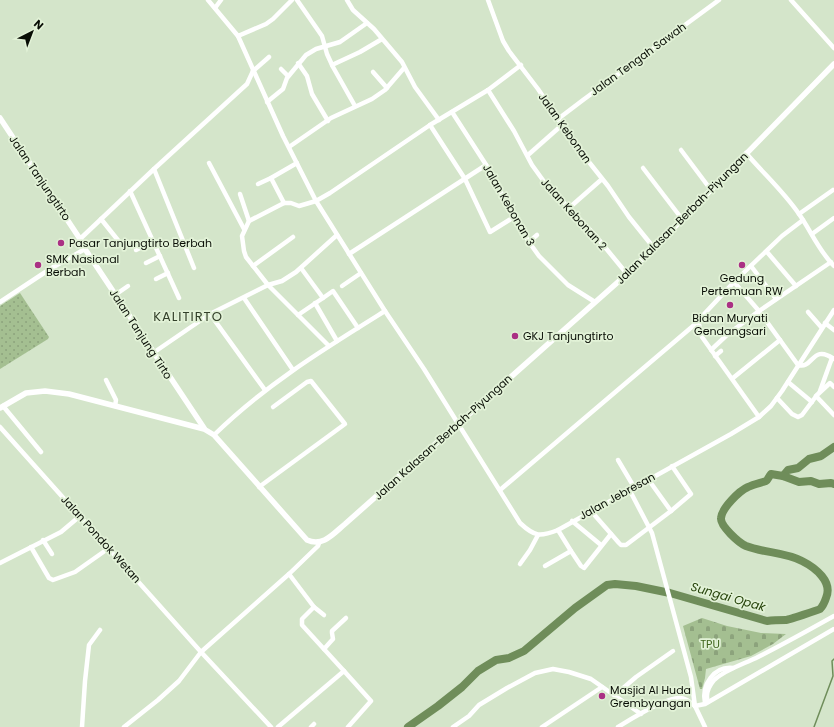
<svg xmlns="http://www.w3.org/2000/svg" width="834" height="727" viewBox="0 0 834 727" font-family="Poppins,sans-serif">
	<style>
		.green { fill: url(#green-dots) }
		.cemetery { fill: url(#cemetery-stones) }
		.lines { fill: none; stroke-linecap: round; stroke-linejoin: round }
		.stream { stroke: #6f8d5a; stroke-width: 1.5 }
		.river { stroke: #6f8d5a; stroke-width: 8 }
		.minor { stroke: #fff; stroke-width: 4.5 }
		.tertiary { stroke: #fff; stroke-width: 5.5 }
		.poi-dot { fill: #aa3084; stroke: #e2f2d7; stroke-width: 1.5 }
		.labels { text-anchor: middle; stroke-width: 3.5; stroke-linejoin: round; paint-order: stroke }
		.street-label { font-size: 11px; fill: #080d05; stroke: #e2f2d7 }
		.poi-label { font-size: 11px; fill: #080d05; stroke: #e2f2d7; text-anchor: start }
		.park-label { font-size: 11px; fill: #3e641b; stroke: #e2f2d7 }
		.water-label { font-size: 12px; font-style: italic; fill: #28450d; stroke: #e2f2d7 }
		.quarter-label { font-size: 13px; letter-spacing: 1px; fill: #33402a; stroke: #e2f2d7 }
	</style>
	<defs>
		<pattern id="green-dots" width="8" height="8" patternUnits="userSpaceOnUse"><rect width="8" height="8" fill="#a4bf91"/><path d="M2 2h.1M6 6h.1" fill="none" stroke="#8ca37c" stroke-width="1.8" stroke-linecap="round"/></pattern>
		<pattern id="cemetery-stones" width="16" height="16" patternUnits="userSpaceOnUse"><rect width="16" height="16" fill="#a4bf91"/><path d="M2 7V4a2 2 0 0 1 4 0v3zM10 15v-3a2 2 0 0 1 4 0v3z" fill="#8ca37c"/></pattern>
	</defs>
	<rect width="100%" height="100%" fill="#d4e5ca"/>
	<path class="green" d="M 20,293 L 49,337 L 48,339 L 0,369 L 0,306 Z"/>
	<path class="cemetery" d="M 702,618 L 727,626 L 761,633 L 786,634 L 773,644 L 751,656 L 706,669 L 705,678 L 702,689 L 700,689 L 683,626 Z"/>
	<g class="lines">
		<path class="stream" d="M 814,727 L 833,676 L 832,661 L 834,659"/>
		<g class="river">
			<path d="M 783,476 L 788,470 L 798,468 L 809,459 L 821,456 L 834,447"/>
			<path d="M 408,727 L 438,706 L 462,687 L 478,671 L 496,660 L 509,658 L 524,651 L 575,608 L 607,585 L 615,584 L 636,586 L 670,593 L 767,621 C 774,620 779,620 786,620 C 788,620 818,610 820,609 C 823,606 825,601 826,598 C 833,582 816,568 802,561 C 785,552 764,553 746,546 C 739,543 720,526 721,518 C 722,508 739,491 748,487 C 754,484 760,483 766,481 C 768,480 769,476 771,474 L 783,476 L 799,482 L 811,481 L 819,484 L 831,483 L 834,484"/>
		</g>
		<g class="minor">
			<path d="M 208,0 L 238,36 L 283,136 L 316,201 L 385,311 L 424,369 L 520,523 C 535,537 540,537 558,530 L 731,434 L 759,417 L 771,406 L 782,391 L 834,310"/>
			<path d="M 297,0 L 322,36 L 327,54 L 333,67 L 355,106"/>
			<path d="M 347,0 L 353,10 L 374,29 L 402,62 L 415,87 L 439,120"/>
			<path d="M 488,0 L 503,41 L 509,51 L 538,89 L 577,147 L 608,186 L 629,217 L 654,248"/>
			<path d="M 791,0 L 834,48"/>
			<path d="M 215,8 L 221,0"/>
			<path d="M 238,36 L 266,24 L 273,19 L 292,0"/>
			<path d="M 298,63 L 307,76 L 312,94 L 328,121"/>
			<path d="M 332,65 L 360,52 L 382,39"/>
			<path d="M 281,69 L 288,76"/>
			<path d="M 253,71 L 269,57"/>
			<path d="M 373,72 L 387,88"/>
			<path d="M 488,90 L 514,131 L 532,165 L 545,183 L 595,235 L 627,274"/>
			<path d="M 267,102 L 283,89 L 287,78 L 306,55 L 316,49 L 340,42 L 367,23"/>
			<path d="M 452,112 L 492,174 L 511,213 L 529,242 L 539,256 L 568,285 L 595,302"/>
			<path d="M 558,119 L 583,100 L 719,0"/>
			<path d="M 430,125 L 465,179 L 490,232 L 514,217"/>
			<path d="M 289,147 L 331,118 L 372,99 L 385,90 L 404,68"/>
			<path d="M 681,150 L 711,190"/>
			<path d="M 746,153 C 764,174 784,192 799,214 C 811,231 819,251 834,266"/>
			<path d="M 528,155 L 562,125"/>
			<path d="M 209,163 L 244,229"/>
			<path d="M 643,168 L 682,219"/>
			<path d="M 154,169 L 194,268"/>
			<path d="M 258,184 L 271,178"/>
			<path d="M 130,191 L 179,298"/>
			<path d="M 240,194 L 249,221"/>
			<path d="M 284,203 L 271,178 L 297,163"/>
			<path d="M 569,208 L 602,179"/>
			<path d="M 799,214 L 833,190"/>
			<path d="M 101,219 L 121,244"/>
			<path d="M 812,234 L 834,218"/>
			<path d="M 80,239 L 154,169 L 247,84 L 253,71"/>
			<path d="M 529,242 L 537,235"/>
			<path d="M 136,250 L 154,241"/>
			<path d="M 767,252 L 796,286"/>
			<path d="M 349,254 L 486,165"/>
			<path d="M 831,262 L 759,311 L 798,365 C 813,370 812,343 834,359"/>
			<path d="M 146,263 L 160,256"/>
			<path d="M 253,266 L 293,237"/>
			<path d="M 751,266 L 776,299"/>
			<path d="M 156,279 L 168,273"/>
			<path d="M 342,286 L 361,273"/>
			<path d="M 115,295 L 128,286"/>
			<path d="M 244,298 L 293,370"/>
			<path d="M 323,298 L 333,291 L 358,328"/>
			<path d="M 0,302 L 50,269 L 85,249"/>
			<path d="M 315,303 L 337,341"/>
			<path d="M 808,312 L 822,328"/>
			<path d="M 210,314 L 265,390"/>
			<path d="M 298,315 L 323,298 L 301,268"/>
			<path d="M 698,320 L 702,337 L 759,417"/>
			<path d="M 825,323 L 834,330"/>
			<path d="M 329,346 L 268,285 L 246,257 L 244,251 L 242,236 L 249,221 L 284,203 L 291,203 L 299,206 L 316,201 L 330,193 L 430,125 L 488,90 L 521,65"/>
			<path d="M 711,350 L 728,334 L 759,311 L 734,282"/>
			<path d="M 153,353 L 210,314 L 268,285 L 282,281 L 296,272 L 337,235"/>
			<path d="M 715,356 L 721,351"/>
			<path d="M 733,378 L 780,340"/>
			<path d="M 106,380 L 116,400 L 115,406"/>
			<path d="M 788,382 L 812,402"/>
			<path d="M 820,391 L 832,358"/>
			<path d="M 816,396 L 834,415"/>
			<path d="M 777,398 L 792,414 L 798,417 L 802,415 L 817,395 L 830,383 L 834,387"/>
			<path d="M 3,406 L 41,452"/>
			<path d="M 0,427 L 201,652 L 271,727"/>
			<path d="M 214,435 C 265,385 324,349 385,311"/>
			<path d="M 618,460 L 634,487"/>
			<path d="M 648,479 L 671,511"/>
			<path d="M 259,487 L 345,424 L 311,381 L 307,382 L 273,407"/>
			<path d="M 629,489 L 652,533 L 691,677 L 695,706 L 705,727"/>
			<path d="M 500,490 L 693,326 L 734,282 L 782,236 L 803,220"/>
			<path d="M 591,511 L 619,543 L 621,545 L 626,545 L 671,511 L 691,494 L 672,466"/>
			<path d="M 572,521 L 601,545"/>
			<path d="M 43,540 L 52,554"/>
			<path d="M 31,547 L 49,578 L 53,580 L 75,572 L 109,548"/>
			<path d="M 571,551 L 581,566 L 584,568 L 611,534"/>
			<path d="M 0,563 L 61,532 L 80,516"/>
			<path d="M 520,564 L 530,550 L 538,535"/>
			<path d="M 545,566 L 571,551 L 558,530"/>
			<path d="M 314,607 L 324,615"/>
			<path d="M 324,649 L 333,639 L 332,633 L 332,631 L 346,618"/>
			<path d="M 344,671 L 371,701 L 348,727"/>
			<path d="M 615,695 L 636,677 L 673,651"/>
			<path d="M 708,702 C 705,694 709,686 714,680 C 726,669 744,664 758,657 C 784,644 809,630 834,616"/>
			<path d="M 705,703 C 701,685 714,666 733,668"/>
			<path d="M 695,706 L 705,704 L 834,629"/>
			<path d="M 82,727 L 85,681 L 89,645 L 100,630"/>
			<path d="M 124,727 L 158,700 L 179,681 L 201,652 L 289,574 L 318,546 L 319,543"/>
			<path d="M 278,727 L 344,671 L 302,625 L 302,619 L 314,607 L 289,574"/>
			<path d="M 311,727 L 314,724"/>
			<path d="M 453,727 L 469,716 L 479,705 L 507,688 L 535,673 L 553,669 L 569,672 L 591,679 L 641,714"/>
			<path d="M 542,727 L 602,687"/>
			<path d="M 618,727 C 631,719 664,698 679,698 C 686,698 690,702 695,706"/>
		</g>
		<g class="tertiary">
			<path d="M 0,118 L 80,239 L 85,249 L 204,428"/>
			<path d="M 0,408 L 26,393 L 45,391 L 69,394 L 204,429 L 214,435 L 307,540 C 323,547 333,534 345,524 L 627,274 L 656,246 L 834,64"/>
		</g>
	</g>
	<g class="poi-dot">
		<circle cx="61" cy="243" r="4"/>
		<circle cx="38" cy="265" r="4"/>
		<circle cx="742" cy="265" r="4"/>
		<circle cx="730" cy="305" r="4"/>
		<circle cx="515" cy="336" r="4"/>
		<circle cx="602" cy="696" r="4"/>
	</g>
	<g class="labels">
		<g class="street-label">
			<text transform="translate(638 59) rotate(-36)" y="4">Jalan Tengah Sawah</text>
			<text transform="translate(565 128) rotate(55)" y="4">Jalan Kebonan</text>
			<text transform="translate(40 178) rotate(56)" y="4">Jalan Tanjungtirto</text>
			<text transform="translate(509 205) rotate(60)" y="4">Jalan Kebonan 3</text>
			<text transform="translate(574 214) rotate(48)" y="4">Jalan Kebonan 2</text>
			<text transform="translate(682 218) rotate(-45)" y="4">Jalan Kalasan-Berbah-Piyungan</text>
			<text transform="translate(141 334) rotate(57)" y="4">Jalan Tanjung Tirto</text>
			<text transform="translate(443 437) rotate(-42)" y="4">Jalan Kalasan-Berbah-Piyungan</text>
			<text transform="translate(617 496) rotate(-29)" y="4">Jalan Jebresan</text>
			<text transform="translate(101 539) rotate(48)" y="4">Jalan Pondok Wetan</text>
		</g>
		<g class="poi-label">
			<text x="69" y="247">Pasar Tanjungtirto Berbah</text>
			<text x="46" y="263">SMK Nasional<tspan x="46" dy="13">Berbah</tspan></text>
			<text x="742" y="282" text-anchor="middle">Gedung<tspan x="742" dy="13">Pertemuan RW</tspan></text>
			<text x="730" y="322" text-anchor="middle">Bidan Muryati<tspan x="730" dy="13">Gendangsari</tspan></text>
			<text x="523" y="340">GKJ Tanjungtirto</text>
			<text x="610" y="694">Masjid Al Huda<tspan x="610" dy="13">Grembyangan</tspan></text>
		</g>
		<g class="park-label">
			<text x="710" y="648">TPU</text>
		</g>
		<g class="water-label">
			<text transform="translate(728 597) rotate(16)" y="4">Sungai Opak</text>
		</g>
		<g class="quarter-label">
			<text x="188" y="321">KALITIRTO</text>
		</g>
	</g>
	<g transform="translate(32 32) rotate(42)" stroke="#e2f2d7" stroke-width="3" paint-order="stroke">
	<path d="M0-3L7 15L0 10L-7 15Z" fill="#080d05"/>
	<text y="-6" font-size="11" font-weight="bold" text-anchor="middle" fill="#080d05">N</text>
	</g>
</svg>
